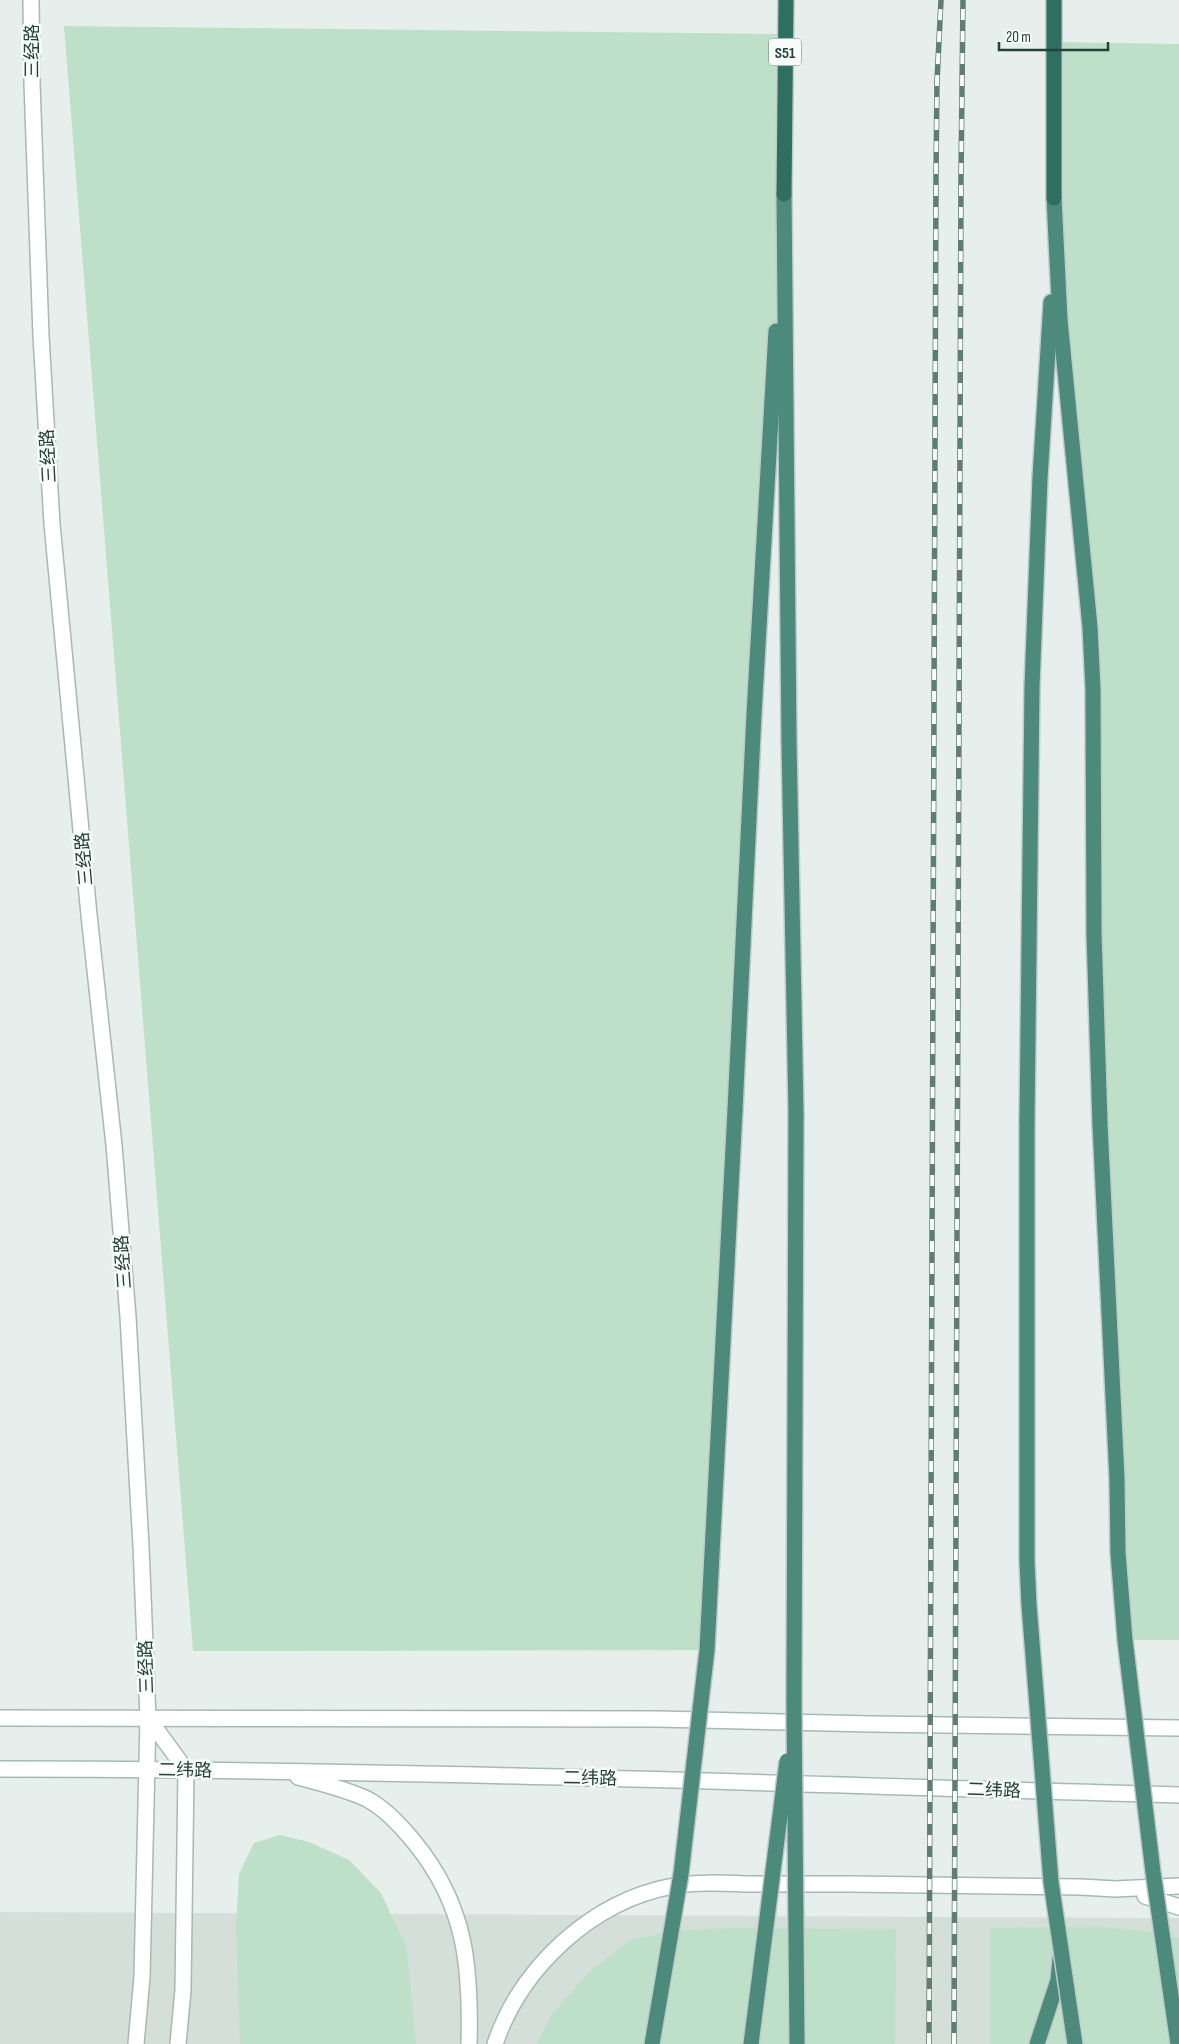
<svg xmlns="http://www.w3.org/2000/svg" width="1179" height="2044" viewBox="0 0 1179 2044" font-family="'Sofia Sans Condensed','Noto Sans SC',sans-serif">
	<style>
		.built { fill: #d4dfda }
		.green { fill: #bfe0c8 }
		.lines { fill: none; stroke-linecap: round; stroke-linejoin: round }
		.tertiary-casing { stroke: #a8b8b2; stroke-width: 18 }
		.secondary-casing { stroke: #a4bbb3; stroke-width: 18 }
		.trunk-casing { stroke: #c2cac8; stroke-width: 18 }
		.motorway-casing { stroke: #c2cac8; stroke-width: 18 }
		.tertiary { stroke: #fff; stroke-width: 15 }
		.secondary { stroke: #fff; stroke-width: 15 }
		.trunk { stroke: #4c8a7c; stroke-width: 15 }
		.motorway { stroke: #2f6f62; stroke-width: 15 }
		.rail-casing { stroke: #5f7d75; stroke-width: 5.5 }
		.rail { stroke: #f7fbf9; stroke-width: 4; stroke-dasharray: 11; stroke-linecap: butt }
		.trunk-bridge-casing { stroke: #c2cac8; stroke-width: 18; stroke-linecap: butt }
		.trunk-bridge { stroke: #4c8a7c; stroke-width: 15 }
		.labels { text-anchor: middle; stroke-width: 5; stroke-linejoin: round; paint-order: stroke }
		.shield { fill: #f7fbf9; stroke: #637a73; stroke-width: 1 }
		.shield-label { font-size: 16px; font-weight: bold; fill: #24423a }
		.street-label { font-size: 18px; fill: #24423a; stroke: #f7fbf9 }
	</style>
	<rect width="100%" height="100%" fill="#e6efeb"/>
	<path class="built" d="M 0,1912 L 1179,1918 L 1179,2044 L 0,2044 Z"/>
	<g class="green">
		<path d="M 64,26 L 785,34 L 784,194 L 754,714 L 707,1650 L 193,1651 Z"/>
		<path d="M 1053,42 L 1179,44 L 1179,1640 L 1125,1640 L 1093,689 L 1054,198 Z"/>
		<path d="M 280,1835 L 309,1842 L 349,1860 L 381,1893 L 407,1948 L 416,2044 L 240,2044 L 236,1927 L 239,1874 L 254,1843 Z"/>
		<path d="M 1101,1927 L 1146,1931 L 1179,1938 L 1179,2044 L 990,2044 L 990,1928 Z"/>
		<path d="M 729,1928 L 896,1929 L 895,2044 L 537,2044 L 552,2014 L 592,1969 L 631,1940 L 672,1931 Z"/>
	</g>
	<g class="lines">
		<defs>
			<g id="tertiary">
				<path d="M 31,0 L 32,83 L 41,336 L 52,524 L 89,915 L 114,1145 L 128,1317 L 141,1546 L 148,1718 L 142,1977 L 136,2044"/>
				<path d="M 148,1718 L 186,1770 L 183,1990 L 178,2044"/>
			</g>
			<g id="secondary">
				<path d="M 0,1718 L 658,1719 L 872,1724 L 1179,1728"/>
				<path d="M 0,1769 C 393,1769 786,1784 1179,1795"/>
				<path d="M 298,1777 C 320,1783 346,1789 367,1799 C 386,1809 402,1827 415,1843 C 466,1906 471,1966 469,2044"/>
				<path d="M 1145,1896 L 1179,1907"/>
				<path d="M 495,2044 C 521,1967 592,1901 673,1886 C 697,1882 721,1883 745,1884 C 780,1884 815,1884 851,1884 C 927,1885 1004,1886 1081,1887 L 1115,1889 L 1179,1886"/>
			</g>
			<g id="trunk">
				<path d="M 784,194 L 789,742 L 796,1113"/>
				<path d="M 1054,198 L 1060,320 L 1090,627 L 1093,689 L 1094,934 L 1100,1124"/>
				<path d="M 735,1110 L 754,714 L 776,331"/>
				<path d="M 1027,1121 L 1032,687 L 1040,478 L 1051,302"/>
				<path d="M 1037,2044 L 1058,1980 L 1060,1959"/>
			</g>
			<g id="motorway">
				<path d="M 784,194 L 786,0"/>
				<path d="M 1054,198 L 1054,0"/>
			</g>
		</defs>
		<use href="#tertiary" class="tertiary-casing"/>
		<use href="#secondary" class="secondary-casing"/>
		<use href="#trunk" class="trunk-casing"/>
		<use href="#motorway" class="motorway-casing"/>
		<use href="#tertiary" class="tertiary"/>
		<use href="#secondary" class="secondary"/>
		<use href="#trunk" class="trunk"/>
		<use href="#motorway" class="motorway"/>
		<defs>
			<g id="rail">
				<path d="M 929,2044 L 936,176 L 937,81 L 941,0"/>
				<path d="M 954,2044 L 961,178 L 963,0"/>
			</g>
		</defs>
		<use href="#rail" class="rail-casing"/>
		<use href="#rail" class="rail"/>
		<defs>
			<g id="trunk-bridge">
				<path d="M 796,1113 L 794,1703 L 797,2044"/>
				<path d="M 1027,1121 L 1027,1561 L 1029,1605 L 1051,1882 L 1075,2044"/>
				<path d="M 1100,1124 L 1117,1479 L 1118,1553 L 1125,1640 L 1153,1872 L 1178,2044"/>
				<path d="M 652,2044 L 681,1874 L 707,1650 L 735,1110"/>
				<path d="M 751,2044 L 787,1761"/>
			</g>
		</defs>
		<use href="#trunk-bridge" class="trunk-bridge-casing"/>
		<use href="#trunk-bridge" class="trunk-bridge"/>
	</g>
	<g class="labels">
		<rect class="shield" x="769" y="38.5" width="32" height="27" rx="4"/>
		<g class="shield-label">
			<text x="785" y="58">S51</text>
		</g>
		<g class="street-label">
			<text transform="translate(32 51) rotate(-90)" y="6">三经路</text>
			<text transform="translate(48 456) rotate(-93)" y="6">三经路</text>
			<text transform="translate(84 859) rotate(-95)" y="6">三经路</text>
			<text transform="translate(123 1262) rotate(-94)" y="6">三经路</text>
			<text transform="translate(146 1667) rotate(-92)" y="6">三经路</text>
			<text transform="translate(185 1770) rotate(1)" y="6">二纬路</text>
			<text transform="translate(590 1778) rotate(1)" y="6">二纬路</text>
			<text transform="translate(994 1790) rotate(2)" y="6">二纬路</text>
		</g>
	</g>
	<path d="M999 42v8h109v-8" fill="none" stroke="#24423a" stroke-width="2.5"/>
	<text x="1006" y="42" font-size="15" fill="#24423a" stroke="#f7fbf9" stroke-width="4" paint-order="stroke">20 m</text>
</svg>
